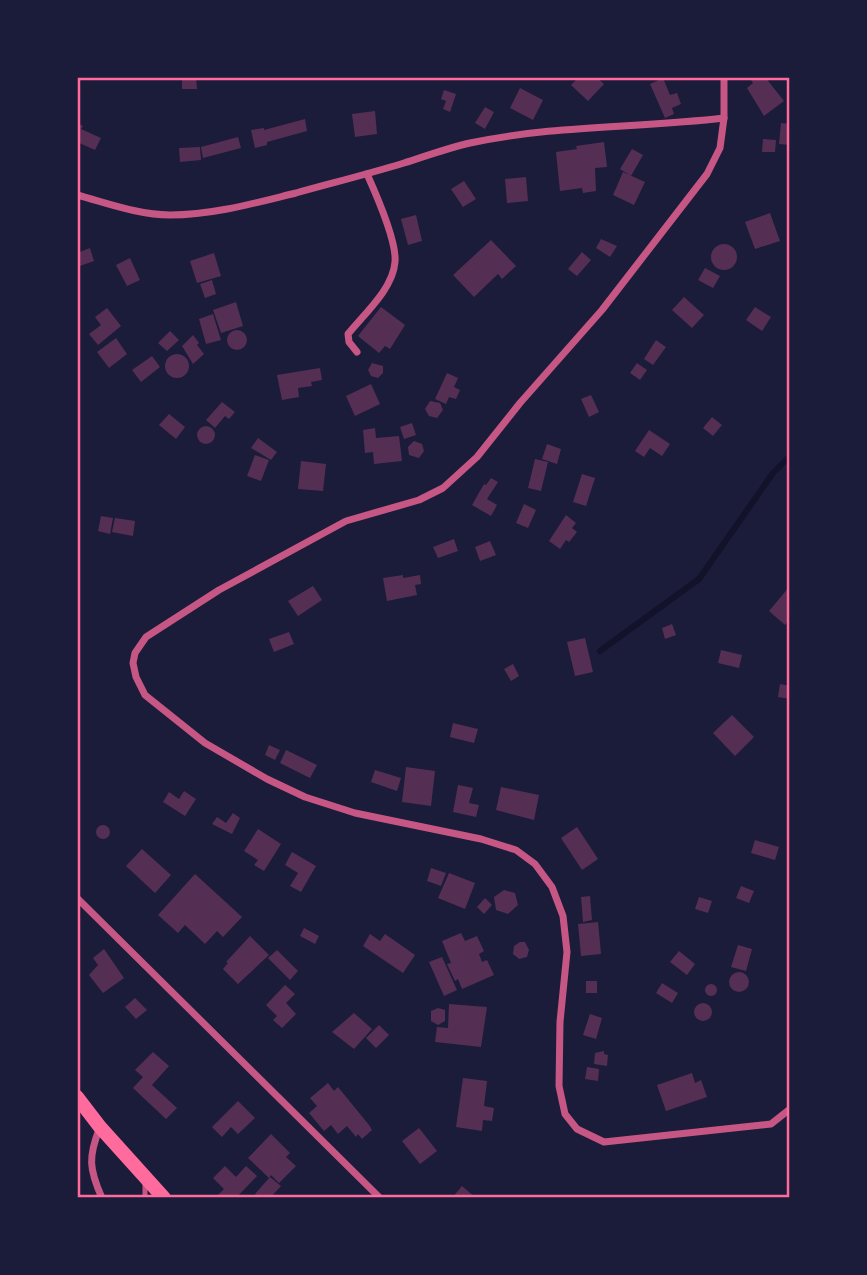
<svg xmlns="http://www.w3.org/2000/svg" width="867" height="1275" viewBox="0 0 867 1275" font-family="Commissioner,sans-serif">
	<style>
		.lines { fill: none; stroke-linecap: round; stroke-linejoin: round }
		.stream { stroke: #12122b; stroke-width: 6 }
		.building { fill: #542f53 }
		.service { stroke: #c65784; stroke-width: 5 }
		.minor { stroke: #c65784; stroke-width: 7 }
		.secondary { stroke: #ff6b9d; stroke-width: 14 }
		.neatline { fill: none; stroke: #ff6b9d; stroke-width: 2.5 }
	</style>
	<rect width="100%" height="100%" fill="#1b1b3a"/>
	<g class="lines">
		<path class="stream" d="M 600,651 L 699,579 L 773,473 L 790,456"/>
	</g>
	<g class="building">
		<path d="M 182,77 L 196,77 L 197,89 L 182,89 Z"/>
		<path d="M 579,77 L 596,77 L 604,84 L 588,101 L 571,85 Z"/>
		<path d="M 756,77 L 765,77 L 784,101 L 764,116 L 747,88 L 753,83 L 751,80 Z"/>
		<path d="M 663,78 L 670,95 L 677,93 L 681,104 L 672,108 L 674,114 L 665,118 L 650,84 Z"/>
		<path d="M 520,88 L 543,100 L 533,120 L 510,108 Z"/>
		<path d="M 444,90 L 456,94 L 450,112 L 443,109 L 446,101 L 441,99 Z"/>
		<path d="M 485,107 L 494,112 L 485,129 L 475,123 Z"/>
		<path d="M 375,111 L 377,134 L 355,137 L 352,114 Z"/>
		<path d="M 305,119 L 307,131 L 267,142 L 267,145 L 255,148 L 251,130 L 264,128 L 264,130 Z"/>
		<path d="M 77,123 L 83,126 L 81,129 L 101,138 L 95,150 L 77,142 Z"/>
		<path d="M 781,123 L 790,124 L 790,145 L 779,144 Z"/>
		<path d="M 238,137 L 241,148 L 203,158 L 201,147 Z"/>
		<path d="M 763,139 L 776,140 L 775,152 L 762,152 Z"/>
		<path d="M 604,142 L 607,167 L 595,168 L 596,191 L 583,193 L 582,188 L 560,191 L 556,152 L 577,149 L 576,146 Z"/>
		<path d="M 200,147 L 201,160 L 180,162 L 179,148 Z"/>
		<path d="M 632,149 L 643,155 L 631,176 L 620,169 Z"/>
		<path d="M 623,172 L 645,182 L 634,205 L 613,195 Z"/>
		<path d="M 526,177 L 528,201 L 507,203 L 505,179 Z"/>
		<path d="M 464,181 L 476,199 L 463,207 L 451,189 Z"/>
		<path d="M 770,213 L 780,241 L 755,249 L 745,222 Z"/>
		<path d="M 416,215 L 422,241 L 408,245 L 401,219 Z"/>
		<path d="M 601,239 L 617,246 L 610,257 L 596,248 Z"/>
		<path d="M 491,240 L 516,266 L 502,279 L 498,274 L 474,297 L 453,275 Z"/>
		<circle cx="724" cy="257" r="13"/>
		<path d="M 90,248 L 94,261 L 77,267 L 77,253 Z"/>
		<path d="M 582,252 L 591,260 L 577,276 L 568,269 Z"/>
		<path d="M 214,253 L 221,276 L 197,283 L 190,261 Z"/>
		<path d="M 130,258 L 140,280 L 127,286 L 116,265 Z"/>
		<path d="M 705,268 L 720,276 L 713,288 L 698,280 Z"/>
		<path d="M 212,280 L 216,294 L 205,298 L 200,284 Z"/>
		<path d="M 684,297 L 704,315 L 692,328 L 672,310 Z"/>
		<path d="M 236,302 L 243,326 L 221,333 L 213,310 Z"/>
		<path d="M 381,307 L 405,325 L 390,349 L 385,346 L 379,353 L 358,336 Z"/>
		<path d="M 755,307 L 771,317 L 762,331 L 746,320 Z"/>
		<path d="M 107,308 L 121,326 L 98,345 L 89,334 L 101,325 L 95,317 Z"/>
		<path d="M 213,314 L 221,340 L 206,344 L 199,319 Z"/>
		<circle cx="237" cy="340" r="10"/>
		<path d="M 170,331 L 179,340 L 167,351 L 158,343 Z"/>
		<path d="M 193,335 L 199,343 L 197,345 L 204,354 L 193,364 L 182,346 Z"/>
		<path d="M 116,338 L 127,354 L 109,368 L 97,352 Z"/>
		<path d="M 656,340 L 666,347 L 653,365 L 644,359 Z"/>
		<circle cx="177" cy="366" r="12"/>
		<path d="M 152,356 L 160,367 L 141,382 L 132,370 Z"/>
		<path d="M 372,363 L 383,366 L 383,373 L 378,378 L 371,376 L 368,370 Z"/>
		<path d="M 637,363 L 647,370 L 640,380 L 630,373 Z"/>
		<path d="M 320,368 L 322,380 L 311,382 L 312,386 L 298,388 L 299,397 L 282,400 L 277,375 Z"/>
		<path d="M 447,373 L 458,378 L 454,387 L 460,390 L 456,399 L 449,397 L 446,404 L 435,399 Z"/>
		<path d="M 371,384 L 380,404 L 355,416 L 346,396 Z"/>
		<path d="M 591,395 L 599,412 L 589,417 L 581,399 Z"/>
		<path d="M 430,401 L 440,403 L 443,410 L 437,418 L 429,416 L 425,409 Z"/>
		<path d="M 222,402 L 235,412 L 229,419 L 225,416 L 215,428 L 206,420 Z"/>
		<path d="M 169,414 L 185,427 L 176,439 L 159,425 Z"/>
		<path d="M 712,417 L 722,425 L 713,436 L 703,428 Z"/>
		<path d="M 412,423 L 416,435 L 404,439 L 400,427 Z"/>
		<circle cx="206" cy="435" r="9"/>
		<path d="M 375,428 L 376,438 L 399,436 L 402,461 L 374,464 L 373,452 L 365,453 L 363,430 Z"/>
		<path d="M 649,430 L 670,444 L 662,456 L 650,448 L 644,457 L 635,451 Z"/>
		<path d="M 258,438 L 277,452 L 271,460 L 251,448 Z"/>
		<path d="M 414,441 L 422,444 L 424,451 L 419,458 L 409,455 L 408,447 Z"/>
		<path d="M 547,444 L 561,449 L 557,464 L 542,459 Z"/>
		<path d="M 255,455 L 269,460 L 261,481 L 247,476 Z"/>
		<path d="M 535,459 L 548,462 L 541,491 L 528,488 Z"/>
		<path d="M 301,461 L 326,464 L 323,491 L 298,489 Z"/>
		<path d="M 582,474 L 595,478 L 586,506 L 573,502 Z"/>
		<path d="M 491,478 L 498,482 L 487,499 L 497,505 L 491,516 L 472,505 L 484,484 L 486,485 Z"/>
		<path d="M 524,504 L 536,510 L 528,528 L 516,523 Z"/>
		<path d="M 566,515 L 576,523 L 572,528 L 577,532 L 569,542 L 566,540 L 560,549 L 549,541 Z"/>
		<path d="M 101,516 L 113,518 L 110,534 L 98,531 Z"/>
		<path d="M 115,518 L 135,521 L 133,536 L 112,532 Z"/>
		<path d="M 454,539 L 458,551 L 438,558 L 433,547 Z"/>
		<path d="M 490,541 L 496,555 L 480,561 L 475,547 Z"/>
		<path d="M 403,575 L 403,578 L 420,575 L 421,584 L 415,585 L 417,595 L 387,601 L 383,578 Z"/>
		<path d="M 313,586 L 322,600 L 298,616 L 288,601 Z"/>
		<path d="M 790,586 L 790,619 L 785,625 L 769,611 Z"/>
		<path d="M 672,624 L 676,635 L 665,639 L 662,628 Z"/>
		<path d="M 289,632 L 294,644 L 274,652 L 269,639 Z"/>
		<path d="M 585,638 L 593,672 L 575,676 L 567,642 Z"/>
		<path d="M 721,650 L 742,655 L 739,668 L 718,663 Z"/>
		<path d="M 513,664 L 519,676 L 511,681 L 504,669 Z"/>
		<path d="M 780,684 L 790,686 L 790,699 L 778,697 Z"/>
		<path d="M 732,715 L 754,737 L 735,756 L 713,733 Z"/>
		<path d="M 453,723 L 478,729 L 474,743 L 450,737 Z"/>
		<path d="M 269,745 L 280,750 L 275,760 L 265,755 Z"/>
		<path d="M 286,750 L 317,765 L 310,778 L 280,763 Z"/>
		<path d="M 406,767 L 435,771 L 431,806 L 402,802 Z"/>
		<path d="M 375,770 L 401,778 L 397,791 L 371,782 Z"/>
		<path d="M 458,785 L 473,788 L 469,803 L 479,805 L 476,817 L 453,812 Z"/>
		<path d="M 501,787 L 539,795 L 534,820 L 496,810 Z"/>
		<path d="M 184,791 L 196,799 L 185,816 L 163,802 L 169,792 L 179,799 Z"/>
		<path d="M 233,813 L 240,818 L 232,834 L 212,824 L 217,817 L 226,823 Z"/>
		<circle cx="103" cy="832" r="7"/>
		<path d="M 577,827 L 598,859 L 582,870 L 561,838 Z"/>
		<path d="M 258,829 L 281,844 L 264,871 L 254,865 L 258,860 L 244,851 Z"/>
		<path d="M 755,840 L 779,847 L 775,860 L 751,853 Z"/>
		<path d="M 142,849 L 171,875 L 155,893 L 126,866 Z"/>
		<path d="M 292,852 L 316,866 L 301,892 L 290,886 L 298,873 L 285,865 Z"/>
		<path d="M 431,868 L 446,873 L 441,886 L 427,881 Z"/>
		<path d="M 449,873 L 475,883 L 465,909 L 438,898 Z"/>
		<path d="M 195,874 L 242,917 L 223,937 L 217,931 L 205,944 L 185,925 L 178,933 L 158,915 Z"/>
		<path d="M 741,886 L 754,891 L 749,903 L 736,898 Z"/>
		<path d="M 504,890 L 515,893 L 518,905 L 508,914 L 496,910 L 494,897 Z"/>
		<path d="M 590,896 L 592,920 L 583,922 L 581,897 Z"/>
		<path d="M 699,897 L 712,901 L 708,913 L 695,909 Z"/>
		<path d="M 485,898 L 492,905 L 484,914 L 477,907 Z"/>
		<path d="M 598,922 L 601,954 L 581,956 L 578,924 Z"/>
		<path d="M 304,928 L 319,936 L 315,944 L 300,936 Z"/>
		<path d="M 461,933 L 465,941 L 477,936 L 484,951 L 479,954 L 482,962 L 487,960 L 494,975 L 462,989 L 458,979 L 455,981 L 447,964 L 451,963 L 442,941 Z"/>
		<path d="M 370,934 L 380,941 L 385,934 L 415,955 L 403,973 L 363,946 Z"/>
		<path d="M 250,936 L 269,955 L 238,984 L 223,969 L 228,963 L 226,962 Z"/>
		<path d="M 520,942 L 525,942 L 529,950 L 527,957 L 519,959 L 513,954 L 514,946 Z"/>
		<path d="M 738,945 L 752,949 L 746,971 L 731,967 Z"/>
		<path d="M 104,949 L 124,978 L 103,993 L 89,975 L 98,965 L 93,958 Z"/>
		<path d="M 277,950 L 298,971 L 290,980 L 268,958 Z"/>
		<path d="M 679,951 L 695,964 L 687,975 L 670,962 Z"/>
		<path d="M 442,957 L 457,990 L 444,996 L 429,962 Z"/>
		<circle cx="739" cy="982" r="10"/>
		<rect x="586" y="981" width="11" height="12"/>
		<path d="M 662,983 L 678,993 L 672,1003 L 656,993 Z"/>
		<circle cx="711" cy="990" r="6"/>
		<path d="M 285,985 L 295,994 L 286,1003 L 296,1014 L 282,1028 L 273,1020 L 277,1016 L 266,1005 Z"/>
		<path d="M 135,998 L 147,1010 L 136,1019 L 125,1007 Z"/>
		<circle cx="703" cy="1012" r="9"/>
		<path d="M 449,1004 L 487,1007 L 481,1047 L 435,1042 L 437,1027 L 448,1028 Z"/>
		<path d="M 438,1008 L 445,1010 L 445,1021 L 438,1025 L 431,1021 L 431,1011 Z"/>
		<path d="M 354,1013 L 372,1029 L 354,1049 L 332,1032 Z"/>
		<path d="M 590,1014 L 602,1018 L 596,1039 L 583,1035 Z"/>
		<path d="M 379,1025 L 389,1035 L 376,1048 L 366,1038 Z"/>
		<path d="M 604,1051 L 604,1054 L 608,1055 L 607,1066 L 594,1064 L 595,1053 Z"/>
		<path d="M 153,1052 L 169,1066 L 152,1085 L 177,1108 L 166,1119 L 133,1088 L 143,1077 L 135,1070 Z"/>
		<path d="M 587,1067 L 599,1069 L 598,1081 L 585,1079 Z"/>
		<path d="M 692,1073 L 695,1083 L 701,1080 L 707,1097 L 666,1111 L 657,1085 Z"/>
		<path d="M 463,1078 L 487,1081 L 484,1106 L 494,1108 L 492,1121 L 483,1120 L 482,1131 L 456,1127 Z"/>
		<path d="M 328,1083 L 334,1091 L 338,1087 L 369,1125 L 372,1130 L 362,1139 L 358,1134 L 356,1137 L 347,1126 L 338,1134 L 331,1125 L 324,1131 L 309,1113 L 317,1106 L 310,1098 Z"/>
		<path d="M 238,1101 L 255,1118 L 238,1134 L 231,1127 L 222,1137 L 212,1127 Z"/>
		<path d="M 419,1128 L 437,1151 L 420,1164 L 402,1141 Z"/>
		<path d="M 271,1134 L 290,1153 L 286,1157 L 296,1166 L 279,1183 L 271,1175 L 269,1178 L 248,1158 Z"/>
		<path d="M 225,1166 L 236,1177 L 246,1166 L 257,1176 L 236,1198 L 215,1198 L 224,1189 L 213,1178 Z"/>
		<path d="M 270,1177 L 281,1186 L 270,1198 L 259,1198 L 255,1194 Z"/>
		<path d="M 462,1186 L 476,1198 L 452,1198 Z"/>
	</g>
	<g class="lines">
		<path class="service" d="M 145,1198 L 145,1180"/>
		<g class="minor">
			<path d="M 724,77 L 724,118 L 720,148 L 707,174 L 602,310 L 520,403 L 477,457 L 443,488 L 419,500 L 346,521 L 219,590 L 146,637 L 135,653 L 133,663 L 136,677 L 145,695 L 205,743 L 267,779 L 305,797 L 355,813 L 481,839 L 516,850 L 535,864 L 552,887 L 563,916 L 567,952 L 560,1022 L 559,1086 L 565,1114 L 577,1129 L 604,1142 L 771,1124 L 790,1109"/>
			<path d="M 77,195 C 107,203 139,215 170,215 C 213,215 255,203 296,193 C 332,183 368,174 404,163 C 426,156 448,148 470,143 C 554,125 640,128 724,118"/>
			<path d="M 357,352 L 349,342 L 348,334 C 364,314 393,289 395,262 C 397,241 376,194 367,174"/>
			<path d="M 77,898 L 380,1198"/>
			<path d="M 100,1127 C 88,1157 89,1169 102,1198"/>
		</g>
		<path class="secondary" d="M 77,1097 L 100,1127 L 164,1198"/>
	</g>
	<rect width="867" height="1275" fill="none" stroke="#1b1b3a" stroke-width="158"/>
	<rect x="79" y="79" width="709" height="1117" class="neatline"/>
</svg>
